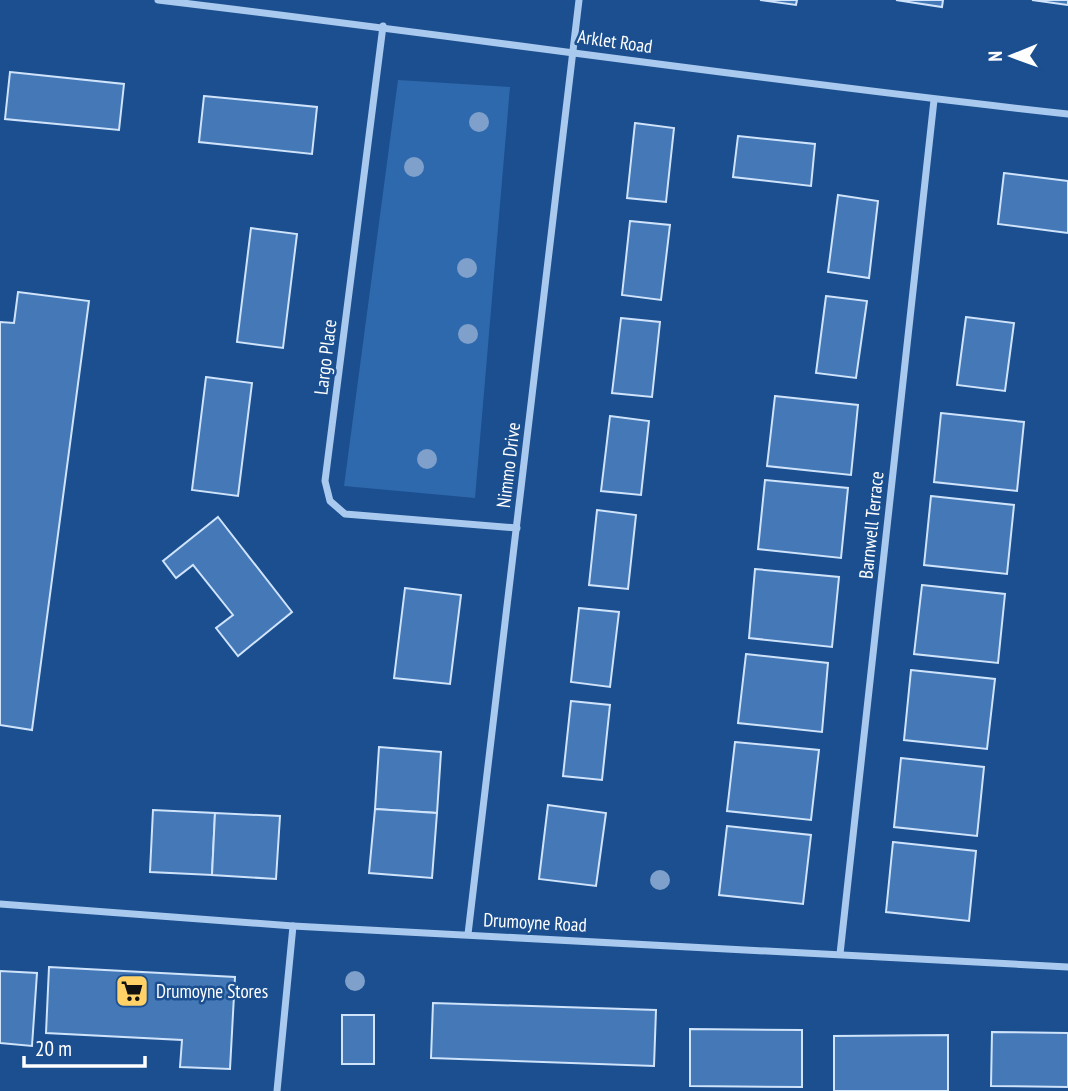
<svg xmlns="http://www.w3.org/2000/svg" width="1068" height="1091" viewBox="0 0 1068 1091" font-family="'PT Sans Narrow',sans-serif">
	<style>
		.grass { fill: #2e69ad }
		.building { fill: #4478b7; stroke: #cfe3fa; stroke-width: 2 }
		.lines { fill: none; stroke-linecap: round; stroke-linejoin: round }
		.street { stroke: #a9c9ee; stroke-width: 7 }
		.tree { fill: #7ea0ca }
		.labels { text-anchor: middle; stroke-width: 5; stroke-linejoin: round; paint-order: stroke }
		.street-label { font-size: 19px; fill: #fff; stroke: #1b4f8f }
		.poi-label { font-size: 19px; fill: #fff; stroke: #1b4f8f; text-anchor: start }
	</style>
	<rect width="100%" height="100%" fill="#1b4f8f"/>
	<path class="grass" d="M 398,80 L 510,87 L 475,498 L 344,486 Z"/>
	<g class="building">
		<path d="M 760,0 L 797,0 L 796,5 Z"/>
		<path d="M 896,0 L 943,0 L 942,7 Z"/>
		<path d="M 1032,0 L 1068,0 L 1068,5 Z"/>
		<path d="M 10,72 L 124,84 L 119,130 L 5,119 Z"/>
		<path d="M 204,96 L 317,107 L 312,154 L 199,142 Z"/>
		<path d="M 635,123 L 674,128 L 666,202 L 627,198 Z"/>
		<path d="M 738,136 L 815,144 L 811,186 L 733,177 Z"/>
		<path d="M 1004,173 L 1068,181 L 1068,233 L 998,224 Z"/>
		<path d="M 838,195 L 878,201 L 869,278 L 828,272 Z"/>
		<path d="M 630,221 L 670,225 L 661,300 L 622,295 Z"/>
		<path d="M 251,228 L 297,234 L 283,348 L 237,342 Z"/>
		<path d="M 18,292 L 89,301 L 32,730 L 0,725 L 0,322 L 14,323 Z"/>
		<path d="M 826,296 L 867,301 L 856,378 L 816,373 Z"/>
		<path d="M 966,317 L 1014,323 L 1005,391 L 957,385 Z"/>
		<path d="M 621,318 L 660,322 L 652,397 L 612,393 Z"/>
		<path d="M 206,377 L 252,383 L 238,496 L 192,490 Z"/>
		<path d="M 775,396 L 858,405 L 851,475 L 767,466 Z"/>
		<path d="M 941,413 L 1024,422 L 1017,491 L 934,482 Z"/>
		<path d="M 610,416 L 649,421 L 641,495 L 601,491 Z"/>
		<path d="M 765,480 L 848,488 L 841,558 L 758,549 Z"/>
		<path d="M 931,496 L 1014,505 L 1007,574 L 924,565 Z"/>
		<path d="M 597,510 L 636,515 L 628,589 L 589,585 Z"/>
		<path d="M 218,517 L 292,612 L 238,656 L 216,628 L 233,615 L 193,565 L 176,578 L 163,561 Z"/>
		<path d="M 755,569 L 839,577 L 832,647 L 749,638 Z"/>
		<path d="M 922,585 L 1005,594 L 998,663 L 914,654 Z"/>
		<path d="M 405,588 L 461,595 L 450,684 L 394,678 Z"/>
		<path d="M 579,608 L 619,612 L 610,687 L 571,682 Z"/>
		<path d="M 746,654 L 828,663 L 822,732 L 738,723 Z"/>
		<path d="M 911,670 L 995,679 L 987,749 L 904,740 Z"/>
		<path d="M 571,701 L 610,705 L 602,780 L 563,776 Z"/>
		<path d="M 735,742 L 819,750 L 811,820 L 727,811 Z"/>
		<path d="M 379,747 L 441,752 L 437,813 L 375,809 Z"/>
		<path d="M 901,758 L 984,767 L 977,836 L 894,827 Z"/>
		<path d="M 548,805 L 606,813 L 596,886 L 539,879 Z"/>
		<path d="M 375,809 L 437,813 L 432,878 L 369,873 Z"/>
		<path d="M 153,810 L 215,813 L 212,875 L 150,872 Z"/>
		<path d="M 215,813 L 280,816 L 276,879 L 212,875 Z"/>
		<path d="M 727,826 L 811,835 L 803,904 L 719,895 Z"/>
		<path d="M 893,842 L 976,851 L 969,921 L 886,912 Z"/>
		<path d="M 49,967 L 235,977 L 230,1069 L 180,1067 L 182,1040 L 46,1033 Z"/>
		<path d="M 0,971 L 37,973 L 32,1046 L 0,1043 Z"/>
		<path d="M 433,1003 L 656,1010 L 654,1066 L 431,1058 Z"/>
		<rect x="342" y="1015" width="32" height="49"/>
		<path d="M 690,1029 L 802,1030 L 802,1087 L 690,1086 Z"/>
		<path d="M 992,1032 L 1068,1033 L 1068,1087 L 991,1086 Z"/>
		<path d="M 948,1035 L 948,1091 L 834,1091 L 834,1036 Z"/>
	</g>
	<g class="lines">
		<g class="street">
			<path d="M 158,0 C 461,36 764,81 1068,114"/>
			<path d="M 383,26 L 325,481 L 330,501 L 345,514 L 517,528"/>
			<path d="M 0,904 L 293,926 L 1068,967"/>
			<path d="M 468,934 L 579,0"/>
			<path d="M 840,954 L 934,100"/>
			<path d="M 277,1091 L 293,926"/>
		</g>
	</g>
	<g class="tree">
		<circle cx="479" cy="122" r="10"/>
		<circle cx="414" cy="167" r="10"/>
		<circle cx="467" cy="268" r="10"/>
		<circle cx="468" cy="334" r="10"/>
		<circle cx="427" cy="459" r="10"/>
		<circle cx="660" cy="880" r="10"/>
		<circle cx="355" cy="981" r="10"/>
	</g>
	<defs>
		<symbol id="supermarket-square" viewBox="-11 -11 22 22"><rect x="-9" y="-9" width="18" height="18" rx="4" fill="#ffd166" stroke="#1b4f8f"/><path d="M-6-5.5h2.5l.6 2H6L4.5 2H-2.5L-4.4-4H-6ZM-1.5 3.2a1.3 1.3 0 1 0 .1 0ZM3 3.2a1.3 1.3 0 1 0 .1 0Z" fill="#111"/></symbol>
	</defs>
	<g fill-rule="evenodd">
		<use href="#supermarket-square" x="113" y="972" width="38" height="38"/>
	</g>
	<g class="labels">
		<g class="street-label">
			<text transform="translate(615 41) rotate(8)" y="7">Arklet Road</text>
			<text transform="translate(325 357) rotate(-83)" y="7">Largo Place</text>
			<text transform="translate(508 465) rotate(-83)" y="7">Nimmo Drive</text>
			<text transform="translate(871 525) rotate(-84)" y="7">Barnwell Terrace</text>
			<text transform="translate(535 922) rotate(3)" y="7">Drumoyne Road</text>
		</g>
		<g class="poi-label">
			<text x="156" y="998">Drumoyne Stores</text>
		</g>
	</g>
	<g transform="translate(1012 56) rotate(269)" stroke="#1b4f8f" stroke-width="5" paint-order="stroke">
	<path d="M0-5L12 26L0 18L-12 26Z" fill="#ffffff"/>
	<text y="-10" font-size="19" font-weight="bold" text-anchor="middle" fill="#ffffff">N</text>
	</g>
	<path d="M24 1056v10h121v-10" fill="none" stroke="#ffffff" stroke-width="3.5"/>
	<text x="35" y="1056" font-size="21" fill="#ffffff" stroke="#1b4f8f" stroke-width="5" paint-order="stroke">20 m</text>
</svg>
